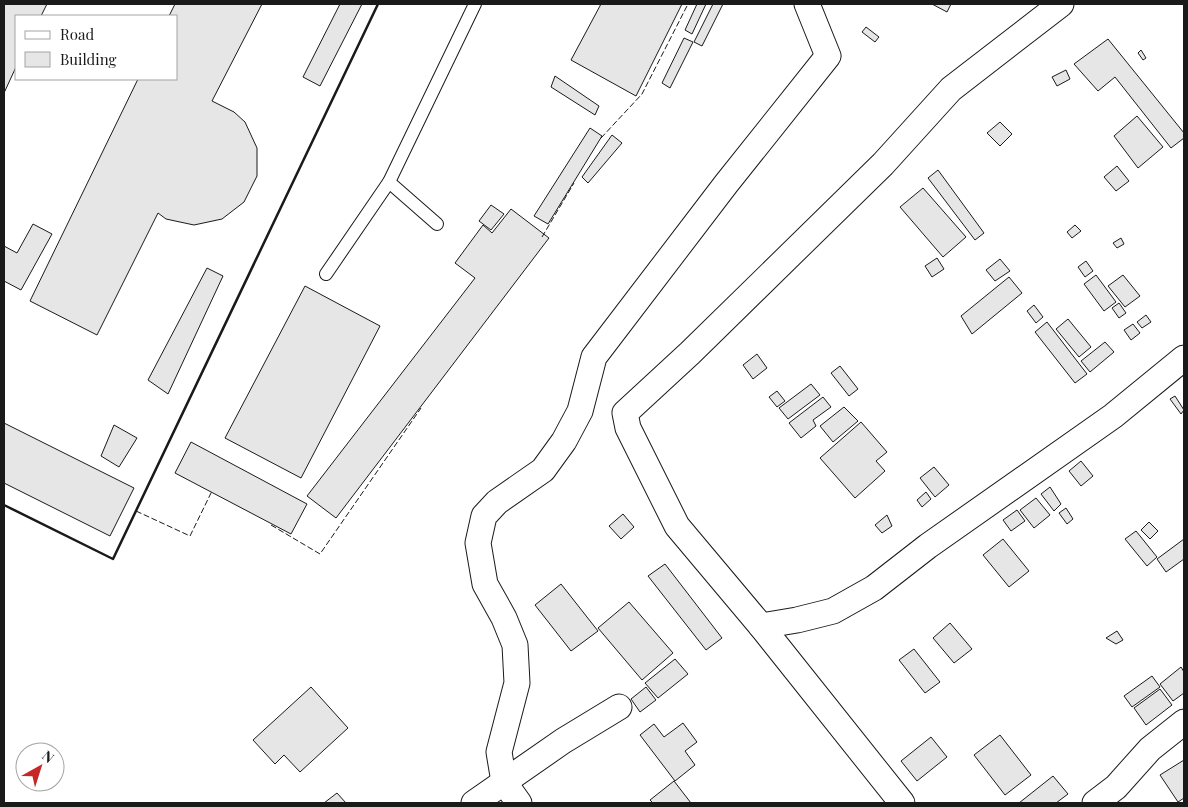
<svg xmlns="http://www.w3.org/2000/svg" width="1188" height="807" viewBox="0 0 1188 807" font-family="'Playfair Display',serif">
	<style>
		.building { fill: #e6e6e6; stroke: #1a1a1a }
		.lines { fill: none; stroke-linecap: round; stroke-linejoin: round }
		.lane-casing { stroke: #1a1a1a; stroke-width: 14 }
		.street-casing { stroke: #1a1a1a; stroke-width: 27 }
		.lane { stroke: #fff; stroke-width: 12 }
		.street { stroke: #fff; stroke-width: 25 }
		.fence { stroke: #1a1a1a; stroke-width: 1; stroke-dasharray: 6 2.5; stroke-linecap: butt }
		.wall { stroke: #1a1a1a; stroke-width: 2.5 }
	</style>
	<rect width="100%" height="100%" fill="#fff"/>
	<g class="building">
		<path d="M 4,4 L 47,4 L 41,16 L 16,16 L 16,67 L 4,93 Z"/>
		<path d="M 175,4 L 262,4 L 212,101 L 234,112 L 245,122 L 257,148 L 257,176 L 244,202 L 222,219 L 194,225 L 166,219 L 158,213 L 97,335 L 30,301 L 138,79 L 176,79 L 176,16 L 169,16 Z"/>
		<path d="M 340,4 L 362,4 L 320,86 L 303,77 Z"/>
		<path d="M 601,4 L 682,4 L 636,96 L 571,60 Z"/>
		<path d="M 697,4 L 706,4 L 692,34 L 685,30 Z"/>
		<path d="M 713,4 L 723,4 L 702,46 L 694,42 Z"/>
		<path d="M 932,4 L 951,4 L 947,12 Z"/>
		<path d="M 866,27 L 879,37 L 875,42 L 862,32 Z"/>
		<path d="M 684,38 L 693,42 L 670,88 L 662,83 Z"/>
		<path d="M 1108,39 L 1184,133 L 1184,138 L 1171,148 L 1115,77 L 1098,91 L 1074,64 Z"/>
		<path d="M 1141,50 L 1146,58 L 1143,60 L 1138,53 Z"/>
		<path d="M 1066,70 L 1070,79 L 1057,86 L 1052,77 Z"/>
		<path d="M 555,76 L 599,106 L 595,115 L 551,87 Z"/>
		<path d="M 1137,116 L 1163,147 L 1138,168 L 1114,136 Z"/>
		<path d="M 1000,122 L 1012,134 L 1000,146 L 987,133 Z"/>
		<path d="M 590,128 L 602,136 L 548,224 L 534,216 Z"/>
		<path d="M 612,135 L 622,143 L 588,183 L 582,177 Z"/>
		<path d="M 1117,166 L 1129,181 L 1116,191 L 1104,177 Z"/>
		<path d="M 938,170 L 984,233 L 975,240 L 928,178 Z"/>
		<path d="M 923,188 L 966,237 L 943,257 L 900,207 Z"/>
		<path d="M 491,205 L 504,214 L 491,230 L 479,221 Z"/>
		<path d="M 511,209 L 549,238 L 336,518 L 307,496 L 475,278 L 455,263 L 483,225 L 492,233 Z"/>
		<path d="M 33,224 L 52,234 L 21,290 L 4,281 L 4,246 L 17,253 Z"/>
		<path d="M 1075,225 L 1081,231 L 1072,238 L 1067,232 Z"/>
		<path d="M 1121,238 L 1124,244 L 1117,248 L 1113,243 Z"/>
		<path d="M 937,258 L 944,269 L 932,277 L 925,266 Z"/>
		<path d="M 1000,259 L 1010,271 L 995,281 L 986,270 Z"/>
		<path d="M 1086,261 L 1093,271 L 1085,277 L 1078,267 Z"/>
		<path d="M 207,268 L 223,276 L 168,394 L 148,380 Z"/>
		<path d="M 1096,275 L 1116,302 L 1104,311 L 1084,284 Z"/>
		<path d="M 1123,275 L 1140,296 L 1125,307 L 1108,286 Z"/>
		<path d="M 1009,277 L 1022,293 L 972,334 L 961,316 Z"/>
		<path d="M 305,286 L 380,326 L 301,478 L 225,438 Z"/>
		<path d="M 1119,303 L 1126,313 L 1119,318 L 1112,308 Z"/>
		<path d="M 1034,305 L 1043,317 L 1036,323 L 1027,311 Z"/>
		<path d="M 1146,315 L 1151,322 L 1142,328 L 1137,322 Z"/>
		<path d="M 1068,319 L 1091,347 L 1079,357 L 1056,329 Z"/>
		<path d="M 1047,322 L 1087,374 L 1075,383 L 1035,332 Z"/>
		<path d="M 1133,324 L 1140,333 L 1131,340 L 1124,330 Z"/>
		<path d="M 1105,342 L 1114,352 L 1090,372 L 1081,361 Z"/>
		<path d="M 757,354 L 767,368 L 753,379 L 743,365 Z"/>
		<path d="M 840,366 L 858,389 L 849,396 L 831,373 Z"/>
		<path d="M 811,384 L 820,395 L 788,419 L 779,408 Z"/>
		<path d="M 777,391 L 785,401 L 777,407 L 769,397 Z"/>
		<path d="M 1175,396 L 1184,410 L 1181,414 L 1170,399 Z"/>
		<path d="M 823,397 L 831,407 L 813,420 L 816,426 L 801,438 L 789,423 Z"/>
		<path d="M 844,407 L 858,421 L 833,442 L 820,426 Z"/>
		<path d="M 861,422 L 887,452 L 876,461 L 885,471 L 855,498 L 820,458 Z"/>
		<path d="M 4,423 L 134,488 L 110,536 L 4,483 Z"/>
		<path d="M 114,425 L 137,438 L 119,467 L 101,456 Z"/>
		<path d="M 191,442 L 307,504 L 291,534 L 175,473 Z"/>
		<path d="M 1081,461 L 1093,476 L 1081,486 L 1069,471 Z"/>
		<path d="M 934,467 L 949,485 L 935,497 L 920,478 Z"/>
		<path d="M 1050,487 L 1061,504 L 1054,511 L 1041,494 Z"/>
		<path d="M 926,492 L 931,499 L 922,507 L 917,500 Z"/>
		<path d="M 1036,498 L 1050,515 L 1034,528 L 1020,510 Z"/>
		<path d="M 1066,508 L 1073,519 L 1067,524 L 1059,513 Z"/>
		<path d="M 1017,510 L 1025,521 L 1011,531 L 1003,520 Z"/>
		<path d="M 623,514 L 634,527 L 621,539 L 609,526 Z"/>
		<path d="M 887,515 L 892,526 L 882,533 L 875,525 Z"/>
		<path d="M 1149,522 L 1158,531 L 1150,539 L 1141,530 Z"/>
		<path d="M 1136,531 L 1157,557 L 1147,566 L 1125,539 Z"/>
		<path d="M 1003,539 L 1029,571 L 1009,587 L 983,555 Z"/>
		<path d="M 1184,539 L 1184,559 L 1166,572 L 1157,559 Z"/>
		<path d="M 665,564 L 722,638 L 706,650 L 648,576 Z"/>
		<path d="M 561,584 L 598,631 L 571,651 L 535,605 Z"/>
		<path d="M 629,602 L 673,653 L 642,680 L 598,628 Z"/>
		<path d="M 950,623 L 972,649 L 954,663 L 933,638 Z"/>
		<path d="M 1117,631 L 1123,640 L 1116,644 L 1106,638 Z"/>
		<path d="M 914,649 L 940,682 L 925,693 L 899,660 Z"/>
		<path d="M 675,659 L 688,674 L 658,698 L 645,683 Z"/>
		<path d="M 1181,667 L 1184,672 L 1184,693 L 1173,701 L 1160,684 Z"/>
		<path d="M 1152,676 L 1160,687 L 1132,707 L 1124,696 Z"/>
		<path d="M 311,687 L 348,728 L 300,772 L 284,755 L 275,764 L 253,740 Z"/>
		<path d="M 646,687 L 656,700 L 640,712 L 631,699 Z"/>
		<path d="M 1160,689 L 1172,705 L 1146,725 L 1134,708 Z"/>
		<path d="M 683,723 L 697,742 L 685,751 L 695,765 L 675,781 L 640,735 L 654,724 L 664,737 Z"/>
		<path d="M 1000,735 L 1031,775 L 1005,795 L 974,755 Z"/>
		<path d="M 931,737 L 947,757 L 917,781 L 901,761 Z"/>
		<path d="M 1184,760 L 1184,798 L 1178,802 L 1160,775 Z"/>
		<path d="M 1053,776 L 1068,794 L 1056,803 L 1019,803 Z"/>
		<path d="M 674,781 L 691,803 L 653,803 L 650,800 Z"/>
		<path d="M 337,793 L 346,803 L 324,803 Z"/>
	</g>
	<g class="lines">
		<defs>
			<g id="lane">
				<path d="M 389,182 L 437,224"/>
				<path d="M 326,274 L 389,182 L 475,4"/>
			</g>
			<g id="street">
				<path d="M 761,626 L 797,620 L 833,611 L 874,588 L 928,546 L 1113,416 L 1184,358"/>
				<path d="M 474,803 L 563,741 L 619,707"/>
				<path d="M 519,803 L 504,782 L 499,752 L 517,683 L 515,645 L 504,618 L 485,584 L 478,543 L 484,516 L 497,502 L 543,470 L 564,441 L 580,411 L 594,357 L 726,184 L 828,56 L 807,4"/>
				<path d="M 902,803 L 761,626 L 677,526 L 628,428 L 625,413 L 690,353 L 883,164 L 951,89 L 1061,4"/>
				<path d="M 1095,803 L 1116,787 L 1150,749 L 1184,722"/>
			</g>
		</defs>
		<use href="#lane" class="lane-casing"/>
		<use href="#street" class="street-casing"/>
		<use href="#lane" class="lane"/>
		<use href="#street" class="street"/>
		<g class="fence">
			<path d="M 601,138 L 642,94 L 688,4"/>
			<path d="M 542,237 L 574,183"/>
			<path d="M 136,511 L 190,536 L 212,491"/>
			<path d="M 271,525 L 320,554 L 421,408"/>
		</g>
		<path class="wall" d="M 4,505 L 113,559 L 378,4"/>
	</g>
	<rect width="1188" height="807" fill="none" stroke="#1a1a1a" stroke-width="10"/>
	<rect x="15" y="15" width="162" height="65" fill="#ffffff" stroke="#a3a3a3"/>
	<rect x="25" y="31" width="25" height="8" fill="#ffffff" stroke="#a3a3a3"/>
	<text x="60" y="40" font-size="15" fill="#1a1a1a">Road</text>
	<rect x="25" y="52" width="25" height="15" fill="#e6e6e6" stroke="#a3a3a3"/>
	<text x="60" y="65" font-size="15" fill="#1a1a1a">Building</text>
	<g transform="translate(40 767) rotate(39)"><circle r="24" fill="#ffffff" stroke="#a3a3a3"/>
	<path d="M0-4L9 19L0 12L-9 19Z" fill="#c62828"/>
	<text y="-8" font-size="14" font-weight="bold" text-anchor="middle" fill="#1a1a1a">N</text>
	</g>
</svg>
